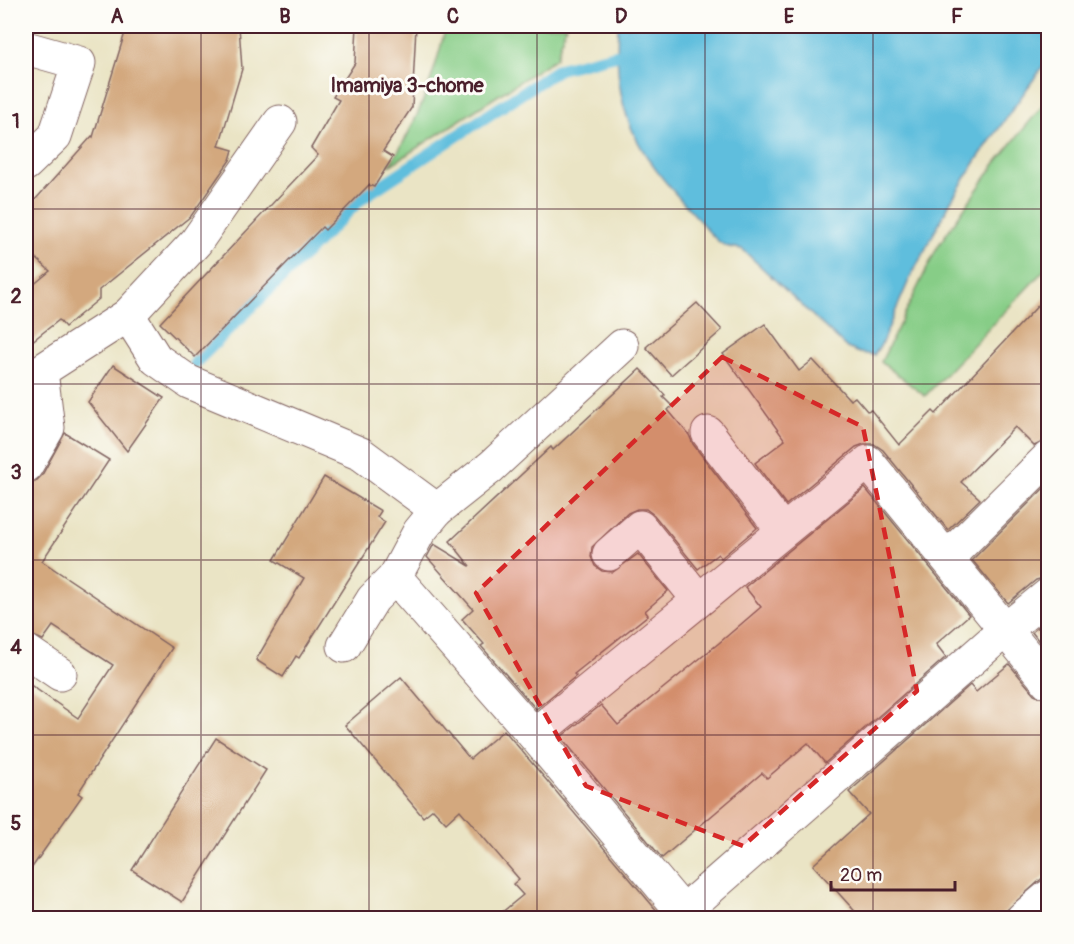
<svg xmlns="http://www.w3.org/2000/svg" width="1074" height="944" viewBox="0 0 1074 944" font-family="Pangolin,sans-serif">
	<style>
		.green { fill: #87cd87; stroke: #687659; stroke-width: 1.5 }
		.water { fill: #5fbedd; stroke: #546e84; stroke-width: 1.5 }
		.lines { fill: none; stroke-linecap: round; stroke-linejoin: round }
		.stream { stroke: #5fbedd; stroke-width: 12 }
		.building { fill: #d3a87e }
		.minor-casing { stroke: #826461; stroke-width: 35 }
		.minor { stroke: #fff; stroke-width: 33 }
		.marked { fill: #d62828; fill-opacity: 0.2; stroke: #d62828; stroke-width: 4.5; stroke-dasharray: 12 8; stroke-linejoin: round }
		.grid { fill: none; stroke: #4a1f2b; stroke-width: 1.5; stroke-opacity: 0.55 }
		.labels { text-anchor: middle; stroke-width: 6; stroke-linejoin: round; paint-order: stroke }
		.neighbourhood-label { font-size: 20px; font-weight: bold; fill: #4a1f2b; stroke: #fdfcf7 }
		.neatline { fill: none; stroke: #4a1f2b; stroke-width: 2 }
		.grid-label { font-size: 20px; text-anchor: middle; font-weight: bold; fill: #4a1f2b }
	</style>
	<rect width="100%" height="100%" fill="#fdfcf7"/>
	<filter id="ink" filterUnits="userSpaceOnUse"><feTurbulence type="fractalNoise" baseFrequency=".0167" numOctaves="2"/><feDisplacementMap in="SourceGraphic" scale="12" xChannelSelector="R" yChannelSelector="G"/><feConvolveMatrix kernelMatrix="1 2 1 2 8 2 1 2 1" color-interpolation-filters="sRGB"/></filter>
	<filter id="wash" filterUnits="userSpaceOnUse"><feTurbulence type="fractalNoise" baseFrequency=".008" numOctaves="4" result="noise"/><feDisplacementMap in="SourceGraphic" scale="24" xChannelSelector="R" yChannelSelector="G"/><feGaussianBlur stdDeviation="1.35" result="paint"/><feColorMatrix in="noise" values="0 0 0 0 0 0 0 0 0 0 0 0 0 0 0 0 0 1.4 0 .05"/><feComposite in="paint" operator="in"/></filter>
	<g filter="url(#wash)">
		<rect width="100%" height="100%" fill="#eae4c5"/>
		<g class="green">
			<path d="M 446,26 L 566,26 L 556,58 L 389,166 C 418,123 434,76 446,26 Z"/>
			<path d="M 1048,99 L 1048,266 L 925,396 L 881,362 L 938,246 L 995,164 Z"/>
		</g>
		<path class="water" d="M 618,26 L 1048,26 L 1048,59 L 978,158 L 951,201 L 909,280 L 881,345 L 874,355 L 860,353 L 847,348 L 742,249 C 737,248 729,248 724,245 C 712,239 701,221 692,212 C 634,150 613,112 618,26 Z"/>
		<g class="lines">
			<path class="stream" d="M 195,363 L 362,198 L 559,69 L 616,55"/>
		</g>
		<g id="blocks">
			<g class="building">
				<path d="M 127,26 L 239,26 L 242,69 L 219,146 L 233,150 L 230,160 L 191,216 L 99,290 L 99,299 L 65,327 L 59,320 L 26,346 L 26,291 L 50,271 L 26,249 L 26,210 L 92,136 L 93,137 Z"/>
				<path d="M 357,26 L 416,26 L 412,107 L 383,151 L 393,157 L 374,187 L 369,185 L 325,230 L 322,227 L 195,357 L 160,323 L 318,155 L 311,148 L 339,100 L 333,97 L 355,63 Z"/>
				<path d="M 1048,295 L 1048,440 L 1034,446 L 1015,427 L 961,482 L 980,499 L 948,530 L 883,450 L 874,444 L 864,444 L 856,447 L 786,505 L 755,463 L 785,440 L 723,354 L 765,324 L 799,371 L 813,360 L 850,400 L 855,397 L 867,411 L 871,410 L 899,445 L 933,411 L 936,414 Z"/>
				<path d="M 697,303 L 722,330 L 671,375 L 646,347 Z"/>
				<path d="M 113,365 L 164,398 L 127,451 L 88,402 Z"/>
				<path d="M 640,369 L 665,395 L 663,397 L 672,406 L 668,410 L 689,435 L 693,444 L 757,528 L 721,558 L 718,554 L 698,569 L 654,515 L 646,509 L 637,509 L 628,513 L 592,547 L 591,557 L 595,566 L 602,571 L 613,572 L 638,554 L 668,591 L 645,611 L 648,615 L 574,674 L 576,676 L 536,709 L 481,646 L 484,644 L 462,619 L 473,609 L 427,557 L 434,544 L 470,566 L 450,541 L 551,447 L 553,450 Z"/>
				<path d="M 65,433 L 109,460 L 42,561 L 172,648 L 78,793 L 82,796 L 26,876 L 26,682 L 78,718 L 113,665 L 53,626 L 43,640 L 26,633 L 26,485 L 35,482 L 42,475 Z"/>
				<path d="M 324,477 L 381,511 L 377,517 L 385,522 L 299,658 L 296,656 L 283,677 L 256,660 L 304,578 L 274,560 Z"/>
				<path d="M 1048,484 L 1048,577 L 1036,580 L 1008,603 L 972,560 Z"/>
				<path d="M 865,488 L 969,615 L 936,644 L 946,657 L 825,763 L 808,743 L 767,778 L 762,773 L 662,858 L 561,737 L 601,705 L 618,725 L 719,643 L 761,607 L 745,587 Z"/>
				<path d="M 1048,619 L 1048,653 L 1032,632 Z"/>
				<path d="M 1009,664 L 1034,694 L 1048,700 L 1048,873 L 998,918 L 861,918 L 813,865 L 869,814 L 849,792 L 970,685 L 976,692 Z"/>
				<path d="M 401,677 L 470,759 L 504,730 L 658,912 L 658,918 L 495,918 L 523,895 L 513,884 L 519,879 L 460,810 L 446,823 L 433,809 L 423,817 L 345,725 Z"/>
				<path d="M 216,738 L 266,770 L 182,902 L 132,870 Z"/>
			</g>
		</g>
	</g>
	<g filter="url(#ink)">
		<use href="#blocks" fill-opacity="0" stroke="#826461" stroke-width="1.5"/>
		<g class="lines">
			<defs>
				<g id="minor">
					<path d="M 26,48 L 79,63 L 55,136 L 26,164"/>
					<path d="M 128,315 L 196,242 L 280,122"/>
					<path d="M 708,433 L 783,531"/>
					<path d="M 26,466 L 48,428 L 41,371 L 128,315 L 156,359 L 189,382 L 361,454 L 437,510"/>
					<path d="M 609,554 L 640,527 L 698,599"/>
					<path d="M 947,558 L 1048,458"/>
					<path d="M 395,577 L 534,735 L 683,912"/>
					<path d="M 344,646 L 373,599 L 395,577 L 419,532 L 437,510 L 491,467 L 622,346"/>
					<path d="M 26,651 L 60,674"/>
					<path d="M 534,735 L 868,462 L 1048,682"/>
					<path d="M 676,918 L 1005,630 L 1048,595"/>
					<path d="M 1023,918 L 1048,897"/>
				</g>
			</defs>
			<use href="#minor" class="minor-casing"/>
			<use href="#minor" class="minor"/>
		</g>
	</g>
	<path class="marked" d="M 722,357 L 863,427 L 917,691 L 743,846 L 586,786 L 476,593 Z"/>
	<path class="grid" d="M 201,26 L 201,918M 369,26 L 369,918M 537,26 L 537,918M 705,26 L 705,918M 873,26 L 873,918M 26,209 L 1048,209M 26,384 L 1048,384M 26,560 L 1048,560M 26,735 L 1048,735"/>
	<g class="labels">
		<g class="neighbourhood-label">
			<text x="407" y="92">Imamiya 3-chome</text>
		</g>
	</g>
	<rect width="1074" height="944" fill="none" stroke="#fdfcf7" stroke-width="66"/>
	<path d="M831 881v9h124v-9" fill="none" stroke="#4a1f2b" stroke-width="3"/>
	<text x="840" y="881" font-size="18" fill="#4a1f2b" stroke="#fdfcf7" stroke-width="4.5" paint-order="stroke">20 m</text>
	<rect x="33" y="33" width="1008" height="878" class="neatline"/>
	<g class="grid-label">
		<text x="117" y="23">A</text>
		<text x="285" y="23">B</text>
		<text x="453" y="23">C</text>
		<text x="621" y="23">D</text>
		<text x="789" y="23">E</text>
		<text x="957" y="23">F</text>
		<text x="16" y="128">1</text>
		<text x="16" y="303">2</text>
		<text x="16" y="479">3</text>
		<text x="16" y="654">4</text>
		<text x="16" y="830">5</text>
	</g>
</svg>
